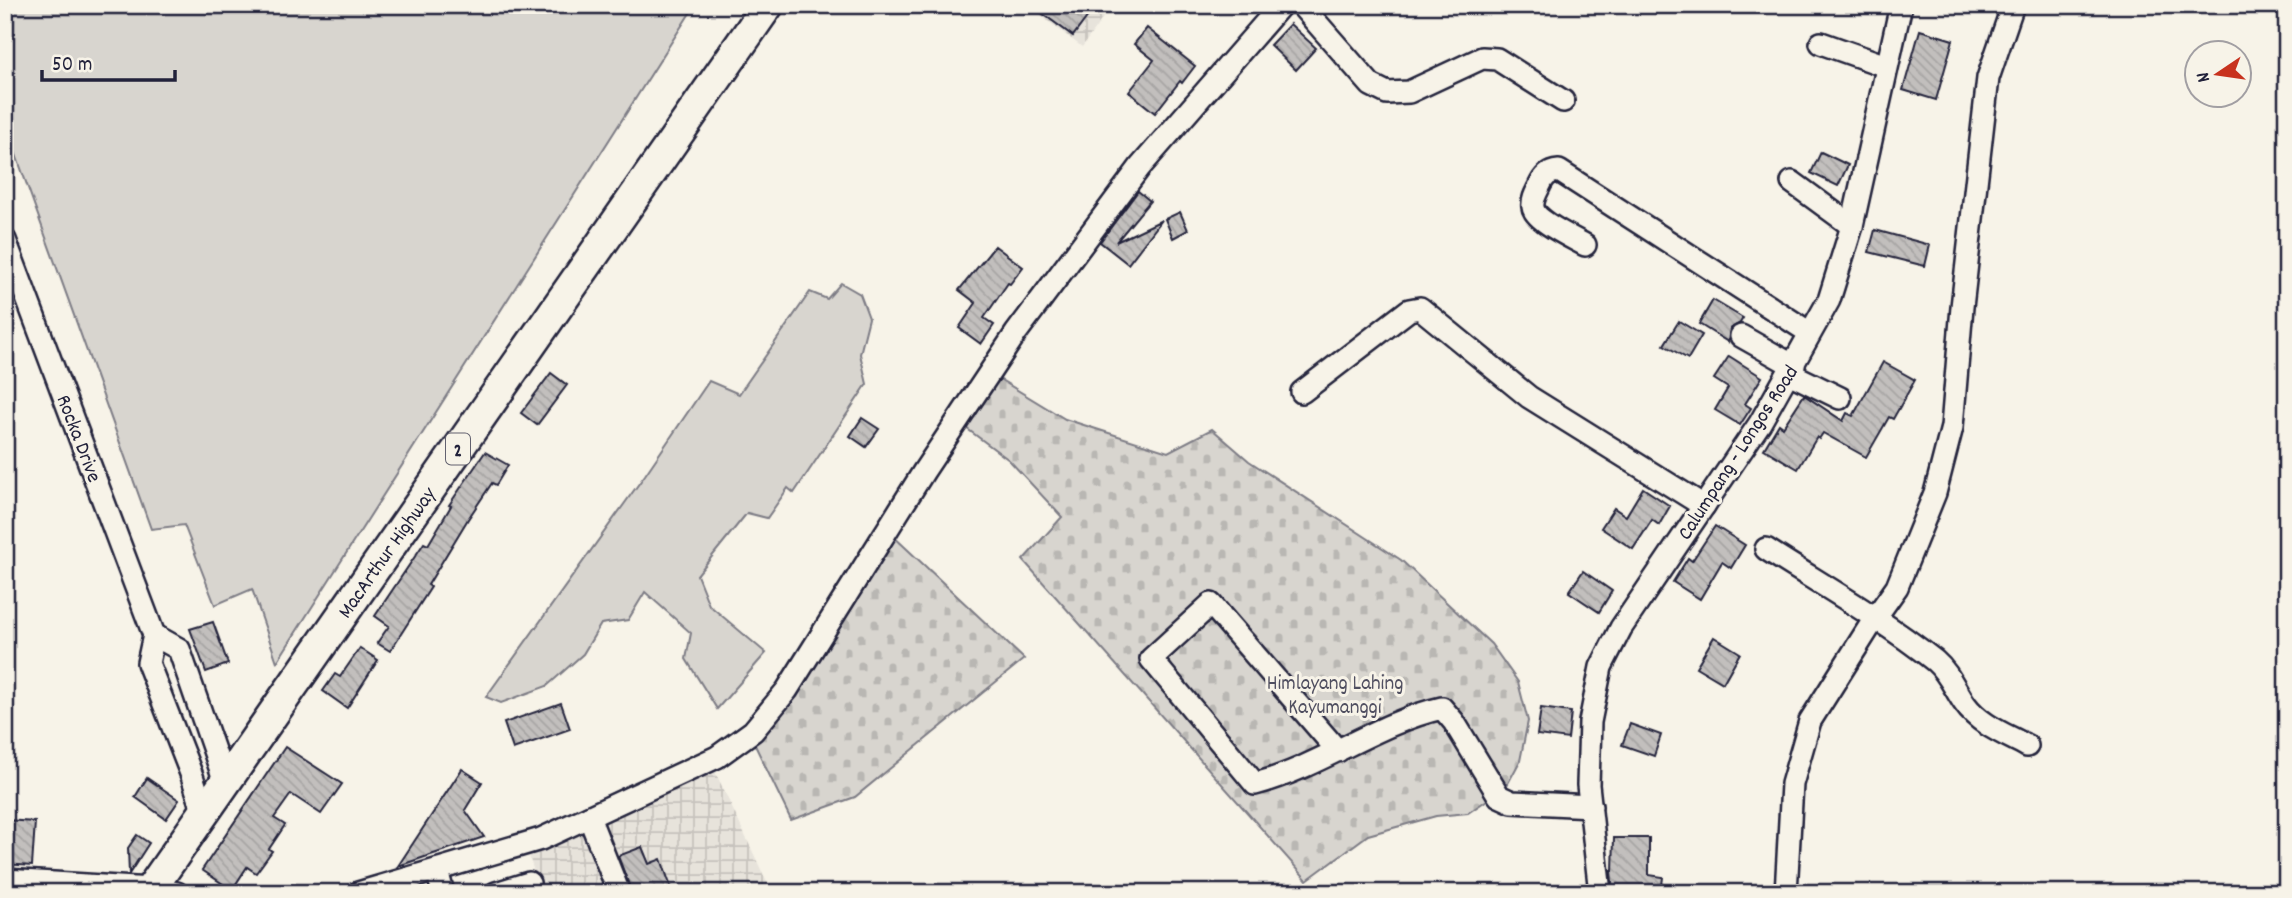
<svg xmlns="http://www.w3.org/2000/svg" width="2292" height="898" viewBox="0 0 2292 898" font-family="Dekko,sans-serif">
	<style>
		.industrial { fill: url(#industrial-grid) }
		.grass { fill: #d8d5cf; stroke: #7d7c85; stroke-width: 2 }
		.cemetery { fill: url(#cemetery-stones); stroke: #7d7c85; stroke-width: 2 }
		.building { fill: url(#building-back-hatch); stroke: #22223b; stroke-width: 2 }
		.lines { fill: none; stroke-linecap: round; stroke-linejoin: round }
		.minor-casing { stroke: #22223b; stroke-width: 26 }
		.highway-casing { stroke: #22223b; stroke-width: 35 }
		.minor { stroke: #f7f3e8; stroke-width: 21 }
		.highway { stroke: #f7f3e8; stroke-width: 30 }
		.labels { text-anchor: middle; stroke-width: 6; stroke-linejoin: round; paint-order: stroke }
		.shield { fill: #f7f3e8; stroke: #62616f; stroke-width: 2 }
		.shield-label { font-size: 19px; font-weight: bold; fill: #22223b }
		.street-label { font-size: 21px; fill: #22223b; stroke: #f7f3e8 }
		.park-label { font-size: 21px; fill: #504f60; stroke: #f7f3e8 }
	</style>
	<defs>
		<pattern id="industrial-grid" width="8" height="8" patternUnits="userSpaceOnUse" patternTransform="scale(1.75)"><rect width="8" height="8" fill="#e7e3db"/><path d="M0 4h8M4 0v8" fill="none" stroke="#c6c2bd"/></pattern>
		<pattern id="cemetery-stones" width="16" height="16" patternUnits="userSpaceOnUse" patternTransform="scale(1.75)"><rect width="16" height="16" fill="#d8d5cf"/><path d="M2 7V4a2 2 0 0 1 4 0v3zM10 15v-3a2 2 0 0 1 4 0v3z" fill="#b9b7b3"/></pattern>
		<pattern id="building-back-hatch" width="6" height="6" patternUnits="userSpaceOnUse" patternTransform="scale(1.75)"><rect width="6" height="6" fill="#c2bfbd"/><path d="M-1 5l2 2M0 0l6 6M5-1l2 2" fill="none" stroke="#a6a4a3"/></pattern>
	</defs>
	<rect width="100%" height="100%" fill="#f7f3e8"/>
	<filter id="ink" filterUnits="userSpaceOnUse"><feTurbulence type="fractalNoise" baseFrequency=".0143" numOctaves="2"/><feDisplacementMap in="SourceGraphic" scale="14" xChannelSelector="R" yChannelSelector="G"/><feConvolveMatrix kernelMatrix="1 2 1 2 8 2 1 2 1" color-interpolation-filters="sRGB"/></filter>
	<g filter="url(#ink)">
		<g class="industrial">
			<path d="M 1027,5 L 1112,5 L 1082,47 Z"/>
			<path d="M 712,765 L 772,893 L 541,893 L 526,847 Z"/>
		</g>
		<g class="grass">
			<path d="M 5,5 L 695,5 L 277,662 L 252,589 L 215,605 L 184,525 L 151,529 L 5,124 Z"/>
			<path d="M 841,283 L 860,294 L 869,318 L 860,354 L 867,384 L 794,493 L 788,488 L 767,518 L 747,513 L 697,575 L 709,605 L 766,653 L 717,709 L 686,659 L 691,633 L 645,592 L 628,620 L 601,624 L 583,654 L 547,686 L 501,703 L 486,697 L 645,475 L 709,381 L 739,394 L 810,292 L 827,299 Z"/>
		</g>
		<g class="cemetery">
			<path d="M 996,377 L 1065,419 L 1168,452 L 1212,429 L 1249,461 L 1401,560 L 1491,644 L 1518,682 L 1528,721 L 1520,761 L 1506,787 L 1468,813 L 1436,816 L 1368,835 L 1307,880 L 1023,560 L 1062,517 L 1009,460 L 962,425 Z"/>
			<path d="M 890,533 L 1024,659 L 855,797 L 791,820 L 753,741 Z"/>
		</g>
		<g class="building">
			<path d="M 1031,5 L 1083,5 L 1091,12 L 1073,36 Z"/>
			<path d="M 1290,24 L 1316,48 L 1296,70 L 1270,45 Z"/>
			<path d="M 1147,28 L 1195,66 L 1182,83 L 1180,81 L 1155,113 L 1129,92 L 1154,60 L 1134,44 Z"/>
			<path d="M 1920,30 L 1953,40 L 1936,100 L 1903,90 Z"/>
			<path d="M 1821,152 L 1848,165 L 1838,186 L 1811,173 Z"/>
			<path d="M 1138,191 L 1150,201 L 1116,242 L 1162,220 L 1128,264 L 1100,242 Z"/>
			<path d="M 1180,212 L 1188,230 L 1173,238 L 1165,219 Z"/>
			<path d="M 1875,230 L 1930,245 L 1925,266 L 1869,252 Z"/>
			<path d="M 995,246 L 1023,267 L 1010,284 L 1008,283 L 984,318 L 994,325 L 981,344 L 959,328 L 976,303 L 959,290 Z"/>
			<path d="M 1713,300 L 1743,318 L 1740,323 L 1730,329 L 1728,342 L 1699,324 Z"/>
			<path d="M 1679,321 L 1702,335 L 1688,359 L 1664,345 Z"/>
			<path d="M 1729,356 L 1762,377 L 1745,404 L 1751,408 L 1740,425 L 1715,410 L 1728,388 L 1714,379 Z"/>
			<path d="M 1883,362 L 1915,380 L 1893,419 L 1889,417 L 1866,457 L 1823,433 L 1819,439 L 1817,437 L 1798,469 L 1764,449 L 1779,424 L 1783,427 L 1804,395 L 1843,421 L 1847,413 L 1853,416 Z"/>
			<path d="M 551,373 L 567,385 L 537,425 L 521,413 Z"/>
			<path d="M 862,418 L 879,429 L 866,447 L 850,436 Z"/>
			<path d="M 485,452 L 508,465 L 496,485 L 492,483 L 468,519 L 428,585 L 431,587 L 390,651 L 377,643 L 389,626 L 375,616 L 424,543 L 428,545 L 451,506 L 449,505 Z"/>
			<path d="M 1643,488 L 1670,506 L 1659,525 L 1652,520 L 1633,549 L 1601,528 L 1614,508 L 1626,516 Z"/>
			<path d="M 1715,526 L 1745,545 L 1731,568 L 1722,562 L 1700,599 L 1673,582 L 1688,558 L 1692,561 Z"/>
			<path d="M 1583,571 L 1612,591 L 1599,612 L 1569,592 Z"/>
			<path d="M 213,622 L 228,664 L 206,672 L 190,629 Z"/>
			<path d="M 1714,637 L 1740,653 L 1723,683 L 1696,667 Z"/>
			<path d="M 360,648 L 378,660 L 347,708 L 323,691 L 335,674 L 340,677 Z"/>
			<path d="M 561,703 L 570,729 L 513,749 L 504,723 Z"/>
			<path d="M 1541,708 L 1571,712 L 1568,739 L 1537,735 Z"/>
			<path d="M 1630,724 L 1661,735 L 1654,756 L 1622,745 Z"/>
			<path d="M 285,747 L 342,784 L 321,814 L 291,794 L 274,818 L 285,825 L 269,849 L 272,851 L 256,873 L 247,867 L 232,890 L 202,870 Z"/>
			<path d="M 462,769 L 482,782 L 465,810 L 484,837 L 398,866 Z"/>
			<path d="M 147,778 L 179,800 L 166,819 L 135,797 Z"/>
			<path d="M 5,820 L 35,822 L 32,866 L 5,864 Z"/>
			<path d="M 137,835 L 149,843 L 129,874 L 128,848 Z"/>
			<path d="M 1614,838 L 1649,838 L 1649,875 L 1663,877 L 1661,893 L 1613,893 L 1611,871 L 1613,871 Z"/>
			<path d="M 642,847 L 649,864 L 661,859 L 673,893 L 632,893 L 618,856 Z"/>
		</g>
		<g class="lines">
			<defs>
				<g id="minor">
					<path d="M 1301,5 L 1371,85 L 1387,93 L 1409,92 L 1482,58 L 1497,59 L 1563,101"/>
					<path d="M 1821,43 L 1886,66"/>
					<path d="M 1792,182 L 1852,226"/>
					<path d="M 5,240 L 154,635 L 148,663 L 192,776 L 204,813"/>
					<path d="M 1585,245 C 1573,238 1534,220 1533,207 C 1532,200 1536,193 1539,187 C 1544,176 1548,172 1559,171 L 1810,333"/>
					<path d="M 1741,336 L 1794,366"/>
					<path d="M 1789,373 L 1840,398"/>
					<path d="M 1302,392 L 1409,310 L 1420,308 L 1529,397 L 1704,506"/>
					<path d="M 1766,549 C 1822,585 1882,619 1935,661 C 1949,673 1955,690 1965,704 C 1980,725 2005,734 2027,746"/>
					<path d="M 154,635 L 179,649 L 225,782"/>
					<path d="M 1338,751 L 1211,604 L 1151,659 L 1255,784 C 1320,767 1376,723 1442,708 L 1454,722 L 1499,796 L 1512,802 L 1591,806"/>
					<path d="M 589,817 L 619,893"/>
					<path d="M 437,870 L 443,893"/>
					<path d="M 5,880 L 151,889 L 177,893"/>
					<path d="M 358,893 L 541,839 L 717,757 L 753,731 L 787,690 L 924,471 L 1016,333 L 1140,167 L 1281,5"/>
					<path d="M 496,893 L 529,883"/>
					<path d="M 1600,893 L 1588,785 L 1590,722 L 1601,667 L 1621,628 L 1760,423 L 1829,300 L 1852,226 L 1901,5"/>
					<path d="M 1786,893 L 1792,784 L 1810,721 L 1875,618 L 1897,587 L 1935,493 L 1952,427 L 1962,307 L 1988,78 L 2013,5"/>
				</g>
				<path id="highway" d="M 148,893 L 768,5"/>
			</defs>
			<use href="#minor" class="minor-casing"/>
			<use href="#highway" class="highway-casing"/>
			<use href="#minor" class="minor"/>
			<use href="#highway" class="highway"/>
		</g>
	</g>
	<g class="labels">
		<rect class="shield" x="446" y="433.5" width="24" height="31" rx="5"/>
		<g class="shield-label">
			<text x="458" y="456">2</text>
		</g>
		<g class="street-label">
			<text transform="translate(80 438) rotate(69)" y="7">Rocka Drive</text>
			<text transform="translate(1737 452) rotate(-57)" y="7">Calumpang - Longos Road</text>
			<text transform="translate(386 552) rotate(-55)" y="7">MacArthur Highway</text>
		</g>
		<g class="park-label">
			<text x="1335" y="689">Himlayang Lahing<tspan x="1335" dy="24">Kayumanggi</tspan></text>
		</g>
	</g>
	<rect width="2292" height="898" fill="none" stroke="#f7f3e8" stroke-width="28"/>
	<rect x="14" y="14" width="2264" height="870" fill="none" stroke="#22223b" stroke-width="2.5" filter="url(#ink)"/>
	<g transform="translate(2218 74) rotate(257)"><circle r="33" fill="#f7f3e8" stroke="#a29fa3" stroke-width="2"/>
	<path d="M0-5L12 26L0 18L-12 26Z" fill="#c8321e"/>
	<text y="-10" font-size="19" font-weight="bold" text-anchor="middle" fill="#22223b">N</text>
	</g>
	<path d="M42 70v10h133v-10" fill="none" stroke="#22223b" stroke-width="3.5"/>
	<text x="52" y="70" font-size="21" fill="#22223b" stroke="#f7f3e8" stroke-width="5" paint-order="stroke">50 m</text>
</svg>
